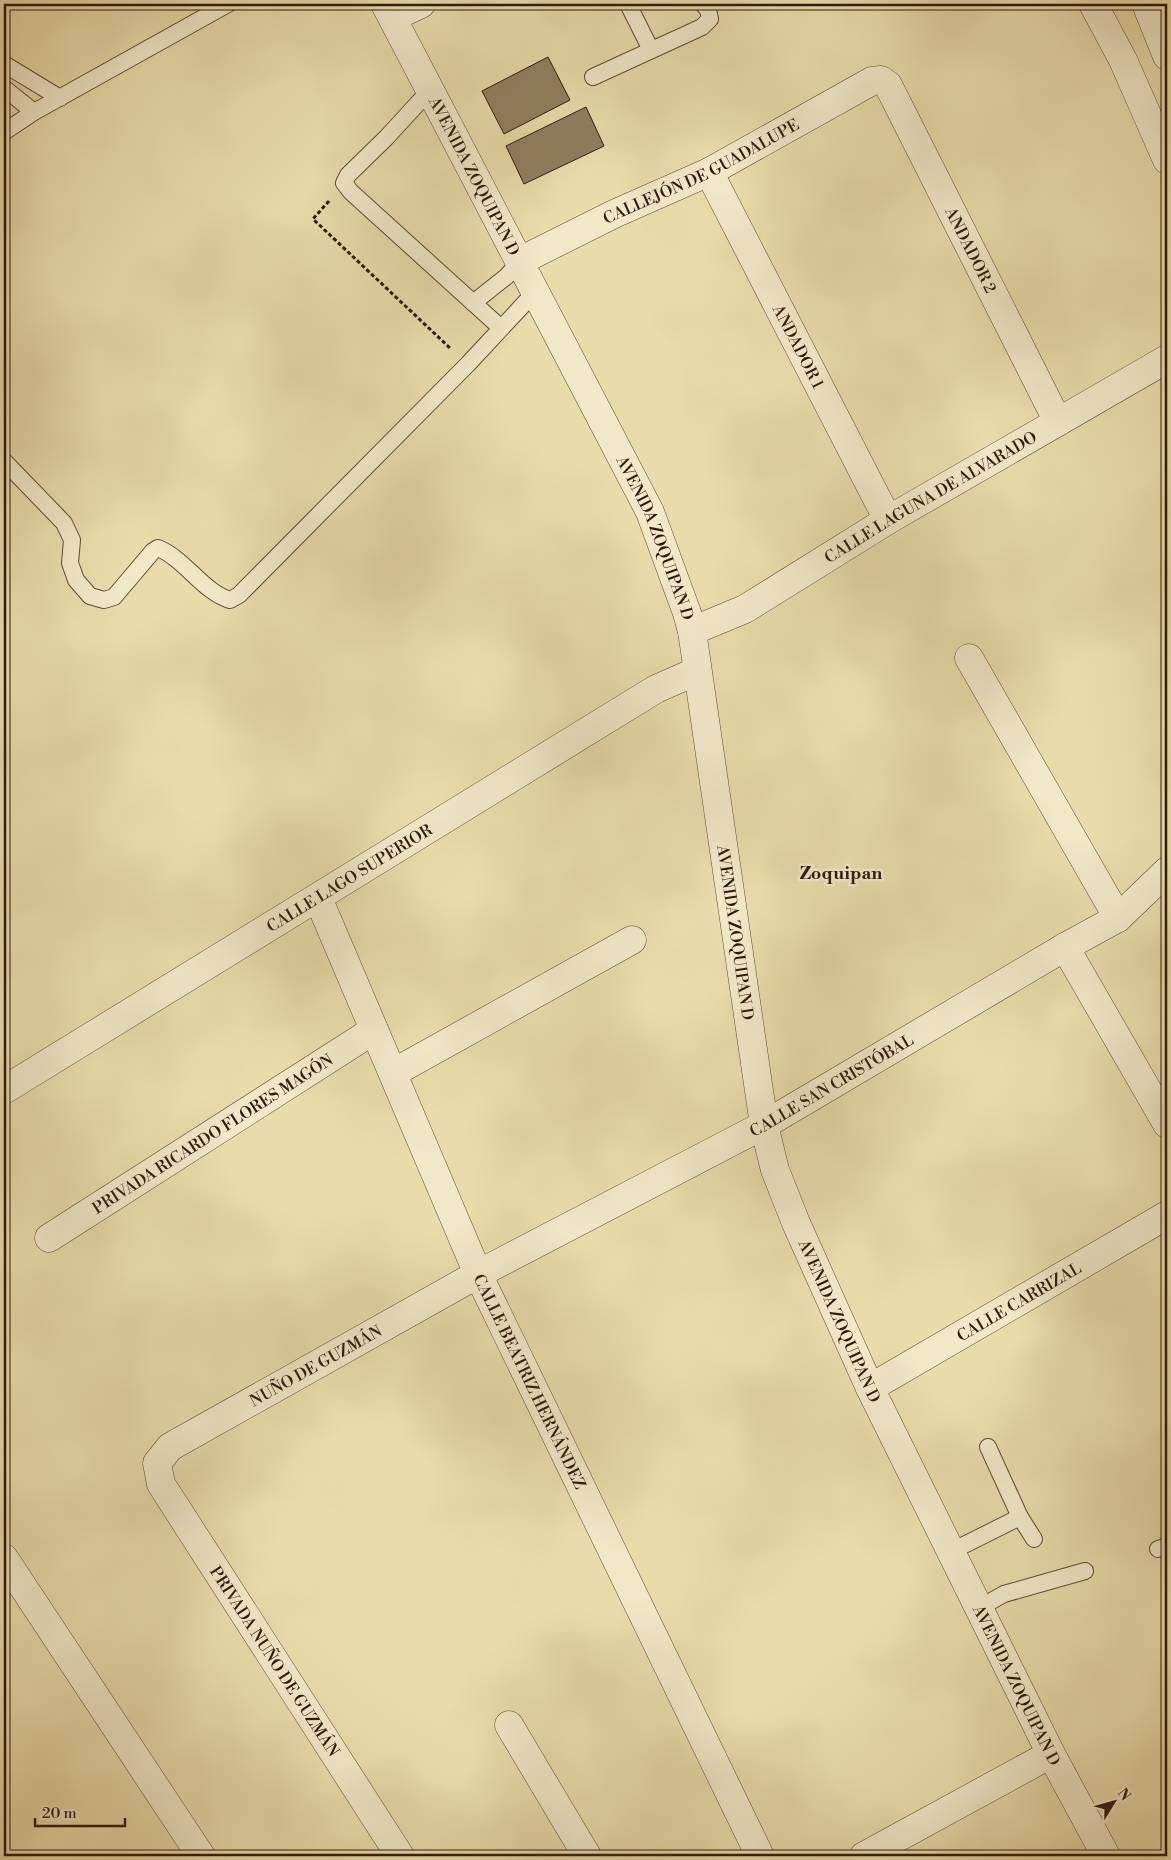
<svg xmlns="http://www.w3.org/2000/svg" width="1171" height="1860" viewBox="0 0 1171 1860" font-family="'Libre Bodoni',serif">
	<style>
		.building { fill: #907e60; stroke: #2f190e }
		.lines { fill: none; stroke-linecap: round; stroke-linejoin: round }
		.service-casing { stroke: #5e4a35; stroke-width: 18 }
		.minor-casing { stroke: #5e4a35; stroke-width: 29 }
		.path { stroke: #2f190e; stroke-width: 3; stroke-dasharray: 4 2.5; stroke-linecap: butt }
		.service { stroke: #f1e8c8; stroke-width: 16 }
		.minor { stroke: #f1e8c8; stroke-width: 28 }
		.labels { text-anchor: middle; stroke-width: 5; stroke-linejoin: round; paint-order: stroke }
		.street-label { font-size: 16px; fill: #2f190e; stroke: #f1e8c8 }
		.neighbourhood-label { font-size: 18px; font-weight: bold; fill: #2f190e; stroke: #f1e8c8 }
	</style>
	<rect width="100%" height="100%" fill="#e9dcab"/>
	<filter id="stains"><feTurbulence type="fractalNoise" baseFrequency=".004" numOctaves="4"/><feColorMatrix values="0 0 0 0 .2 0 0 0 0 .09 0 0 0 0 .02 0 0 0 .5 -.17"/></filter>
	<radialGradient id="worn" r=".72"><stop offset=".6" stop-color="#630" stop-opacity="0"/><stop offset="1" stop-color="#630" stop-opacity=".3"/></radialGradient>
	<g class="building">
		<path d="M 548,57 L 570,100 L 504,134 L 482,91 Z"/>
		<path d="M 586,107 L 604,146 L 524,184 L 506,146 Z"/>
	</g>
	<g class="lines">
		<defs>
			<g id="service">
				<path d="M 628,4 L 651,50"/>
				<path d="M 4,64 L 60,98"/>
				<path d="M 593,77 L 702,27 L 710,19 L 708,10 L 703,4"/>
				<path d="M 4,88 L 34,112"/>
				<path d="M 431,89 L 386,138 L 348,175 L 344,183 L 351,192 L 501,328"/>
				<path d="M 4,132 L 34,112 L 228,4"/>
				<path d="M 473,303 L 507,276 L 520,261"/>
				<path d="M 4,461 L 64,523 L 72,540 L 70,563 L 76,580 L 90,596 L 104,600 L 114,597 L 153,551 L 158,548 C 185,559 203,592 230,600 L 239,595 L 468,364 L 536,291"/>
				<path d="M 988,1447 L 1020,1517 L 1034,1539"/>
				<path d="M 1158,1549 L 1167,1546"/>
				<path d="M 952,1551 L 1020,1517"/>
				<path d="M 979,1608 L 1004,1594 L 1085,1571"/>
			</g>
			<g id="minor">
				<path id="s1" d="M 385,4 L 650,512 L 687,613 L 692,631 L 764,1125 L 775,1170 L 796,1223 L 870,1388 L 1051,1754 L 1106,1856"/>
				<path d="M 1093,4 L 1123,60 L 1167,160"/>
				<path d="M 1146,4 L 1167,56"/>
				<path d="M 393,17 L 421,4"/>
				<path id="s2" d="M 709,172 L 888,520"/>
				<path id="s3" d="M 520,261 L 614,214 L 709,172 L 872,81 L 881,80 L 888,85 L 1058,422"/>
				<path id="s4" d="M 692,631 L 745,609 L 888,520 L 1167,359"/>
				<path d="M 969,658 L 1118,918"/>
				<path id="s5" d="M 318,898 L 478,1274 L 760,1856"/>
				<path d="M 1065,947 L 1167,1124"/>
				<path d="M 393,1073 L 632,940"/>
				<path id="s6" d="M 4,1090 L 656,689 L 697,671"/>
				<path id="s7" d="M 49,1238 L 374,1030"/>
				<path id="s8" d="M 870,1388 L 1167,1215"/>
				<path d="M 4,1558 L 201,1856"/>
				<path d="M 509,1725 L 587,1856"/>
				<path id="s9" d="M 400,1856 L 161,1484 L 157,1463 L 170,1447 L 478,1274 L 764,1125 L 1065,947 L 1118,918 L 1167,871"/>
				<path d="M 864,1856 L 1051,1754"/>
			</g>
		</defs>
		<use href="#service" class="service-casing"/>
		<use href="#minor" class="minor-casing"/>
		<path class="path" d="M 329,201 L 313,219 L 451,349"/>
		<use href="#service" class="service"/>
		<use href="#minor" class="minor"/>
	</g>
	<g class="labels">
		<g class="street-label">
			<text dy="6" stroke="none"><textPath href="#s3" startOffset="202">CALLEJÓN DE GUADALUPE</textPath></text>
			<text dy="6" stroke="none"><textPath href="#s1" startOffset="194">AVENIDA ZOQUIPAN D</textPath></text>
			<text dy="6" stroke="none"><textPath href="#s3" startOffset="598">ANDADOR 2</textPath></text>
			<text dy="6" stroke="none"><textPath href="#s2" startOffset="196">ANDADOR 1</textPath></text>
			<text dy="6" stroke="none"><textPath href="#s4" startOffset="274">CALLE LAGUNA DE ALVARADO</textPath></text>
			<text dy="6" stroke="none"><textPath href="#s1" startOffset="599">AVENIDA ZOQUIPAN D</textPath></text>
			<text dy="6" stroke="none"><textPath href="#s6" startOffset="405">CALLE LAGO SUPERIOR</textPath></text>
			<text dy="6" stroke="none"><textPath href="#s1" startOffset="1004">AVENIDA ZOQUIPAN D</textPath></text>
			<text dy="6" stroke="none"><textPath href="#s9" startOffset="1238">CALLE SAN CRISTÓBAL</textPath></text>
			<text dy="6" stroke="none"><textPath href="#s7" startOffset="194">PRIVADA RICARDO FLORES MAGÓN</textPath></text>
			<text dy="6" stroke="none"><textPath href="#s8" startOffset="172">CALLE CARRIZAL</textPath></text>
			<text dy="6" stroke="none"><textPath href="#s1" startOffset="1409">AVENIDA ZOQUIPAN D</textPath></text>
			<text dy="6" stroke="none"><textPath href="#s9" startOffset="651">NUÑO DE GUZMÁN</textPath></text>
			<text dy="6" stroke="none"><textPath href="#s5" startOffset="528">CALLE BEATRIZ HERNÁNDEZ</textPath></text>
			<text transform="translate(275 1661) rotate(57)" y="6">PRIVADA NUÑO DE GUZMÁN</text>
			<text dy="6" stroke="none"><textPath href="#s1" startOffset="1814">AVENIDA ZOQUIPAN D</textPath></text>
		</g>
		<g class="neighbourhood-label">
			<text x="841" y="879">Zoquipan</text>
		</g>
	</g>
	<rect width="1171" height="1860" fill="none" stroke="#e9dcab" stroke-width="20"/>
	<rect x="5" y="5" width="1161" height="1850" fill="none" stroke="#2f190e" stroke-width="2.5"/>
	<rect x="10" y="10" width="1151" height="1840" fill="none" stroke="#2f190e"/>
	<g transform="translate(1114 1802) rotate(53)" stroke="#f1e8c8" stroke-width="4" paint-order="stroke">
	<path d="M0-4L9 19L0 12L-9 19Z" fill="#2f190e"/>
	<text y="-8" font-size="14" font-weight="bold" text-anchor="middle" fill="#2f190e">N</text>
	</g>
	<path d="M35 1818v8h90v-8" fill="none" stroke="#2f190e" stroke-width="2.5"/>
	<text x="42" y="1818" font-size="15" fill="#2f190e" stroke="#f1e8c8" stroke-width="4" paint-order="stroke">20 m</text>
	<rect width="100%" height="100%" filter="url(#stains)"/>
	<rect width="100%" height="100%" fill="url(#worn)"/>
</svg>
